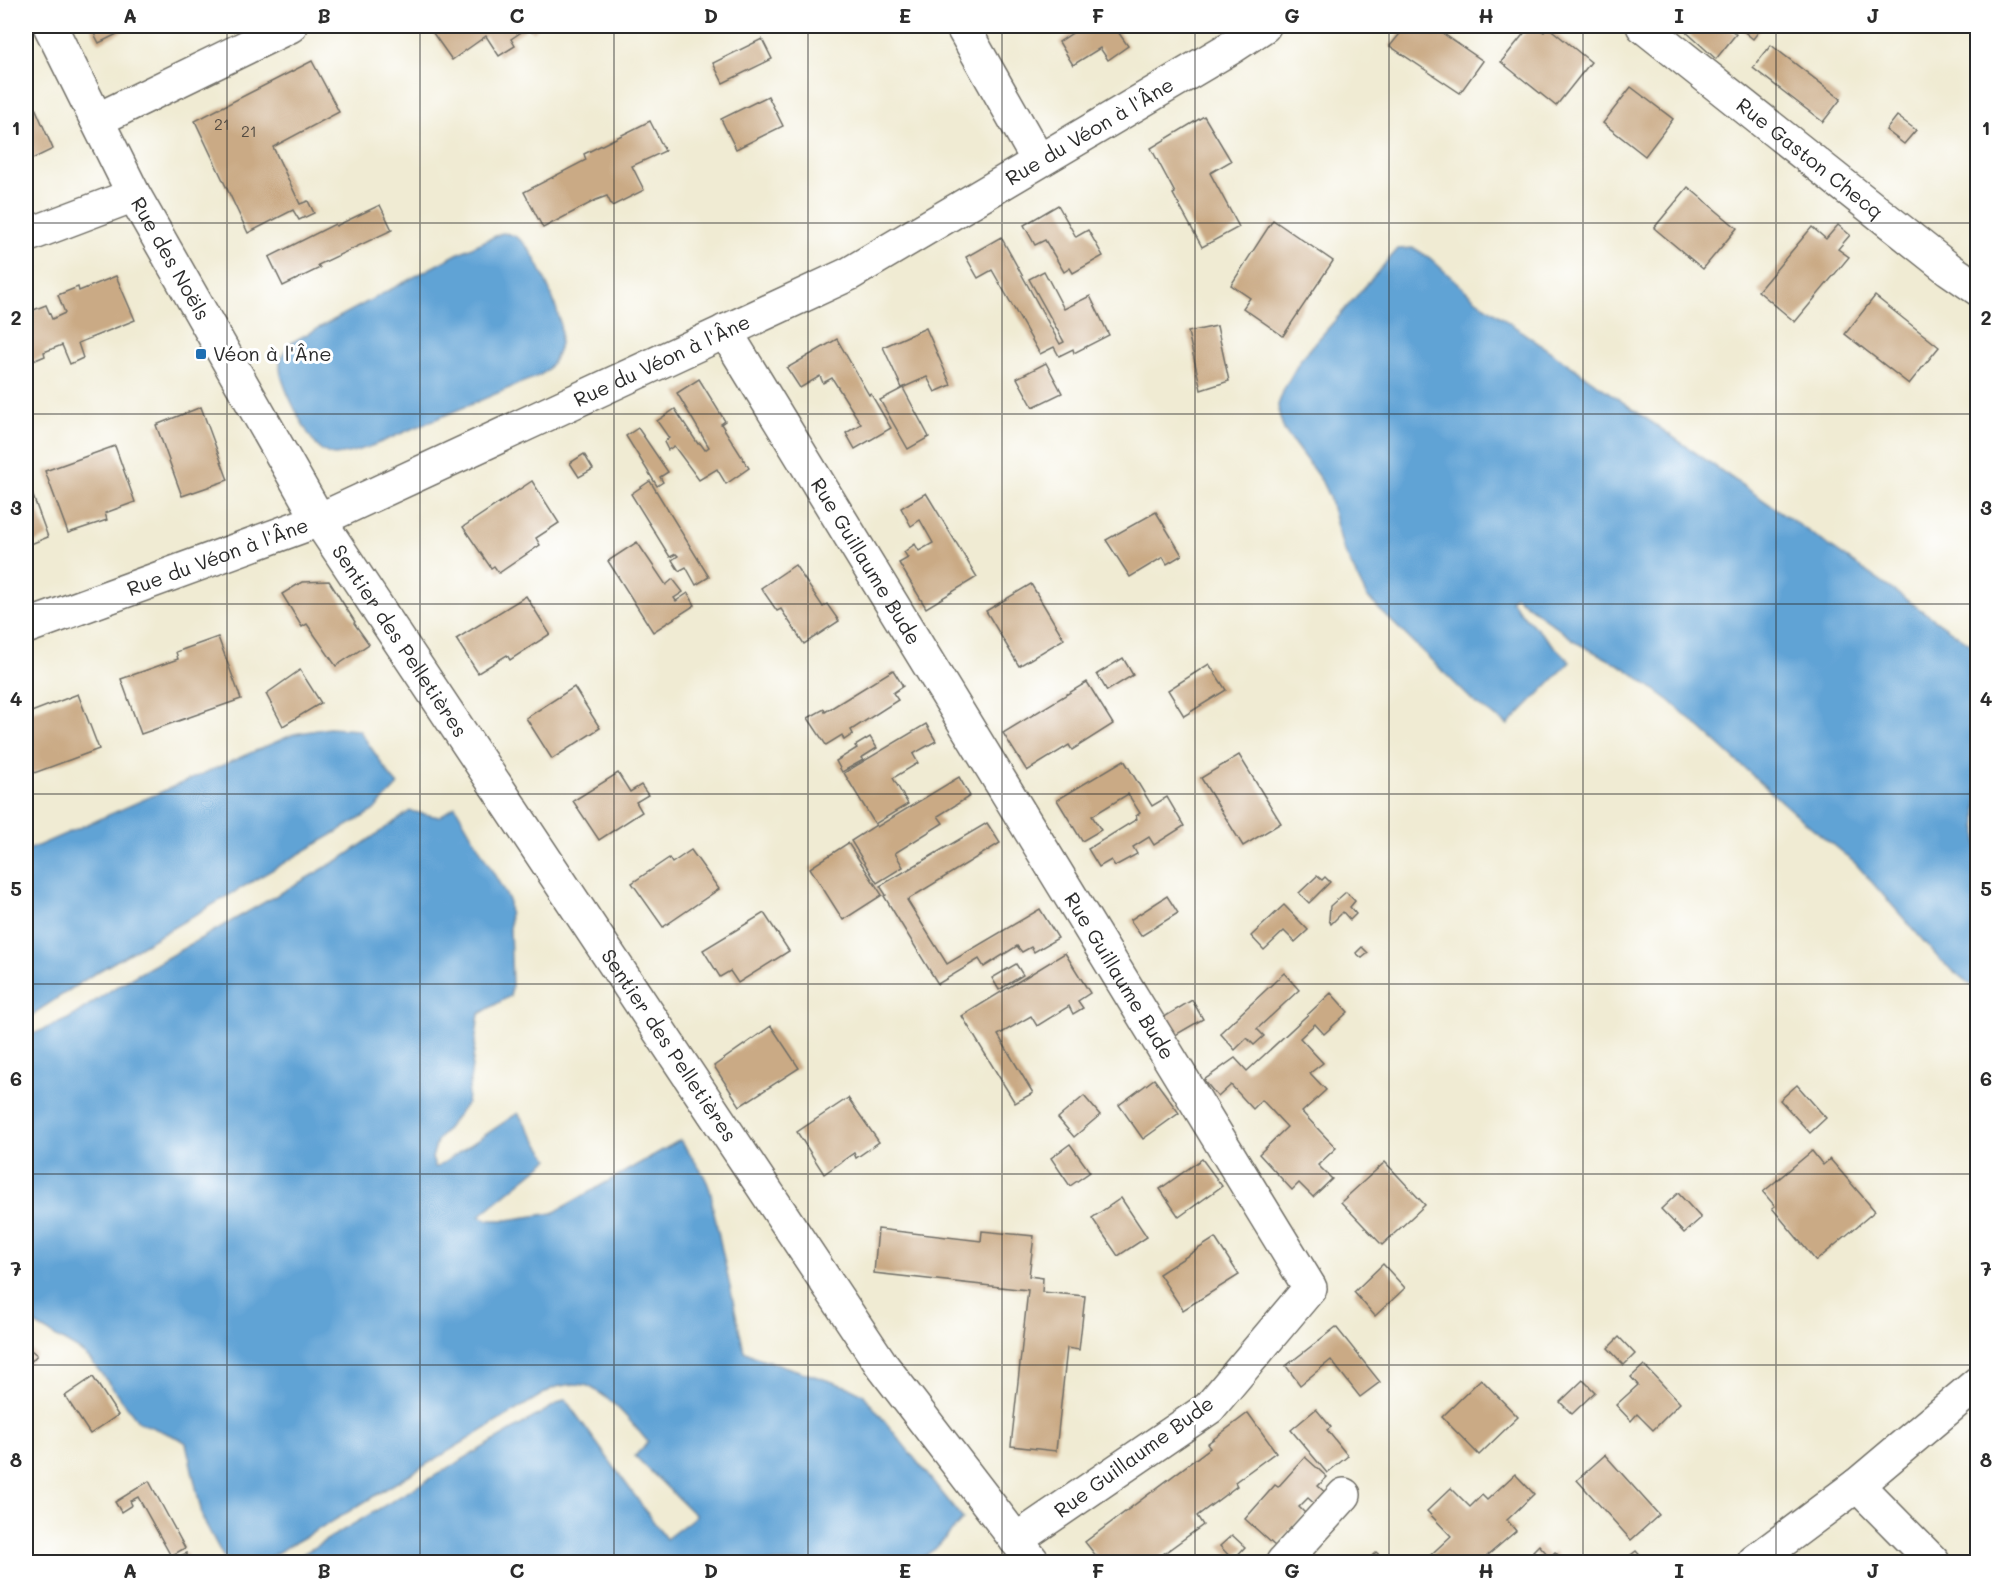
<svg xmlns="http://www.w3.org/2000/svg" width="2003" height="1588" viewBox="0 0 2003 1588" font-family="Mali,sans-serif">
	<style>
		.water { fill: #61a3d5; stroke: #466780; stroke-width: 1.5 }
		.building { fill: #caaa85 }
		.lines { fill: none; stroke-linecap: round; stroke-linejoin: round }
		.minor-casing { stroke: #706e66; stroke-width: 36 }
		.minor { stroke: #fff; stroke-width: 33 }
		.grid { fill: none; stroke: #2b2b2b; stroke-width: 1.5; stroke-opacity: 0.55 }
		.poi-dot { fill: #1f6fb2; stroke: #fff; stroke-width: 2 }
		.labels { text-anchor: middle; stroke-width: 6; stroke-linejoin: round; paint-order: stroke }
		.number-label { font-size: 16px; fill: #534b42 }
		.street-label { font-size: 20px; fill: #2b2b2b; stroke: #fff }
		.poi-label { font-size: 20px; fill: #2b2b2b; stroke: #fff; text-anchor: start }
		.neatline { fill: none; stroke: #2b2b2b; stroke-width: 2 }
		.grid-label { font-size: 20px; text-anchor: middle; font-weight: bold; fill: #2b2b2b }
	</style>
	<rect width="100%" height="100%" fill="#fff"/>
	<filter id="ink" filterUnits="userSpaceOnUse"><feTurbulence type="fractalNoise" baseFrequency=".0167" numOctaves="2"/><feDisplacementMap in="SourceGraphic" scale="12" xChannelSelector="R" yChannelSelector="G"/><feConvolveMatrix kernelMatrix="1 2 1 2 8 2 1 2 1" color-interpolation-filters="sRGB"/></filter>
	<filter id="wash" filterUnits="userSpaceOnUse"><feTurbulence type="fractalNoise" baseFrequency=".008" numOctaves="4" result="noise"/><feDisplacementMap in="SourceGraphic" scale="24" xChannelSelector="R" yChannelSelector="G"/><feGaussianBlur stdDeviation="1.35" result="paint"/><feColorMatrix in="noise" values="0 0 0 0 0 0 0 0 0 0 0 0 0 0 0 0 0 1.4 0 .05"/><feComposite in="paint" operator="in"/></filter>
	<g filter="url(#wash)">
		<rect width="100%" height="100%" fill="#f0ebd3"/>
		<g class="water">
			<path d="M 502,233 C 528,233 540,269 549,289 C 561,317 569,344 547,370 C 540,378 523,381 514,386 C 479,401 444,416 409,430 C 386,440 360,453 335,455 C 330,455 323,451 319,448 C 307,436 279,382 280,366 C 280,356 286,349 292,342 L 457,254 Z"/>
			<path d="M 1414,248 L 1430,258 L 1475,299 L 1977,649 L 1977,990 L 1941,961 L 1856,864 L 1793,812 L 1670,701 L 1625,668 L 1579,644 L 1515,596 L 1511,600 L 1518,610 L 1570,662 L 1508,725 L 1476,704 L 1367,597 L 1343,548 L 1329,497 L 1321,480 L 1284,430 L 1279,414 L 1278,405 L 1284,389 L 1301,359 L 1398,249 Z"/>
			<path d="M 329,728 L 359,730 L 391,777 L 398,785 L 373,811 L 92,975 L 36,1012 L 26,1022 L 26,851 L 294,734 Z"/>
			<path d="M 455,806 L 509,900 L 512,986 L 510,996 L 479,1014 L 467,1103 L 437,1141 L 432,1158 L 435,1167 L 437,1167 L 518,1113 L 549,1159 L 479,1216 L 488,1220 L 507,1220 L 553,1213 L 680,1140 C 692,1158 713,1182 712,1204 L 744,1351 L 756,1357 L 851,1388 L 863,1394 L 963,1519 L 935,1549 L 915,1562 L 289,1562 L 565,1399 L 666,1539 L 696,1516 L 635,1456 L 648,1442 C 632,1423 613,1399 590,1387 C 580,1382 564,1385 553,1388 L 338,1518 L 266,1559 C 252,1564 237,1564 224,1558 L 203,1519 L 186,1443 L 180,1439 L 139,1422 L 89,1358 L 79,1350 L 26,1319 L 26,1025 L 26,1030 L 33,1034 L 68,1019 L 119,985 L 342,858 L 410,811 L 439,817 Z"/>
		</g>
		<g id="blocks">
			<g class="building">
				<path d="M 90,26 L 133,26 L 99,43 Z"/>
				<path d="M 428,26 L 523,26 L 526,29 L 511,39 L 515,46 L 499,56 L 486,36 L 452,60 Z"/>
				<path d="M 528,26 L 540,26 L 532,32 Z"/>
				<path d="M 789,26 L 810,26 L 794,33 Z"/>
				<path d="M 1083,26 L 1114,26 L 1128,46 L 1108,60 L 1100,48 L 1073,65 L 1059,42 Z"/>
				<path d="M 1396,26 L 1432,26 L 1483,61 L 1460,93 L 1390,46 L 1403,30 Z"/>
				<path d="M 1530,26 L 1535,26 L 1544,32 L 1548,27 L 1591,62 L 1556,106 L 1501,62 Z"/>
				<path d="M 1684,26 L 1726,26 L 1736,34 L 1716,59 L 1682,28 Z"/>
				<path d="M 1744,26 L 1763,26 L 1753,39 L 1741,29 Z"/>
				<path d="M 762,39 L 772,59 L 723,83 L 713,63 Z"/>
				<path d="M 1771,45 L 1841,99 L 1823,122 L 1753,68 Z"/>
				<path d="M 312,61 L 339,112 L 273,147 L 300,204 L 308,201 L 314,213 L 299,220 L 293,210 L 248,233 L 195,121 Z"/>
				<path d="M 1631,87 L 1673,119 L 1645,156 L 1603,123 Z"/>
				<path d="M 768,96 L 783,126 L 736,149 L 721,119 Z"/>
				<path d="M 34,105 L 53,149 L 26,162 L 26,108 Z"/>
				<path d="M 1204,116 L 1231,161 L 1210,173 L 1239,227 L 1202,247 L 1173,194 L 1175,193 L 1151,148 Z"/>
				<path d="M 1897,116 L 1916,130 L 1904,144 L 1886,130 Z"/>
				<path d="M 650,121 L 665,151 L 632,166 L 644,190 L 612,206 L 607,196 L 596,200 L 543,228 L 524,192 L 586,160 L 584,154 Z"/>
				<path d="M 1688,187 L 1737,228 L 1703,269 L 1654,228 Z"/>
				<path d="M 380,205 L 392,230 L 318,265 L 320,268 L 283,286 L 269,257 L 335,224 L 336,226 Z"/>
				<path d="M 1058,205 L 1076,237 L 1088,230 L 1103,256 L 1073,273 L 1070,268 L 1064,272 L 1045,240 L 1035,245 L 1024,225 Z"/>
				<path d="M 1273,220 L 1333,261 L 1283,336 L 1243,308 L 1250,298 L 1231,285 Z"/>
				<path d="M 1838,225 L 1850,235 L 1838,249 L 1849,257 L 1795,322 L 1758,291 L 1812,227 L 1826,239 Z"/>
				<path d="M 1001,237 L 1060,344 L 1064,342 L 1029,279 L 1044,271 L 1064,309 L 1090,296 L 1109,335 L 1074,353 L 1073,349 L 1059,356 L 1054,347 L 1040,354 L 992,270 L 978,278 L 966,257 Z"/>
				<path d="M 116,276 L 135,320 L 78,343 L 83,358 L 70,364 L 62,345 L 44,352 L 45,356 L 26,364 L 26,313 L 46,305 L 52,319 L 65,313 L 58,295 L 78,287 L 79,291 Z"/>
				<path d="M 1875,296 L 1939,347 L 1909,384 L 1845,334 Z"/>
				<path d="M 1217,326 L 1229,381 L 1201,390 L 1188,332 Z"/>
				<path d="M 926,328 L 951,385 L 935,392 L 927,377 L 902,388 L 883,347 Z"/>
				<path d="M 837,339 L 869,395 L 871,394 L 891,428 L 855,449 L 846,433 L 861,424 L 832,378 L 823,383 L 820,376 L 800,388 L 787,368 Z"/>
				<path d="M 1046,363 L 1062,393 L 1033,407 L 1017,378 Z"/>
				<path d="M 699,379 L 725,421 L 721,424 L 749,468 L 726,484 L 717,469 L 699,480 L 674,446 L 668,450 L 664,442 L 669,438 L 657,421 L 675,409 L 698,444 L 700,443 L 705,450 L 709,447 L 677,393 Z"/>
				<path d="M 903,388 L 929,437 L 908,449 L 880,400 Z"/>
				<path d="M 201,407 L 228,480 L 182,496 L 156,425 Z"/>
				<path d="M 638,428 L 668,472 L 660,477 L 663,482 L 657,486 L 626,436 Z"/>
				<path d="M 115,446 L 135,502 L 105,513 L 107,520 L 68,533 L 45,471 Z"/>
				<path d="M 584,454 L 593,469 L 579,477 L 570,463 Z"/>
				<path d="M 26,477 L 48,537 L 26,546 Z"/>
				<path d="M 532,481 L 559,523 L 536,538 L 540,545 L 499,573 L 494,566 L 491,568 L 463,527 Z"/>
				<path d="M 650,481 L 709,577 L 696,585 L 686,567 L 679,571 L 672,560 L 678,556 L 676,554 L 670,557 L 631,494 Z"/>
				<path d="M 926,493 L 977,577 L 926,608 L 899,563 L 908,558 L 904,552 L 915,544 L 919,551 L 933,543 L 920,520 L 911,526 L 901,508 Z"/>
				<path d="M 1156,512 L 1182,555 L 1167,564 L 1163,557 L 1130,577 L 1106,540 Z"/>
				<path d="M 637,542 L 666,585 L 673,579 L 683,592 L 674,598 L 676,601 L 688,593 L 695,605 L 653,632 L 608,561 Z"/>
				<path d="M 795,565 L 823,607 L 827,604 L 839,621 L 804,644 L 781,609 L 777,611 L 761,588 Z"/>
				<path d="M 329,581 L 355,622 L 354,623 L 369,644 L 336,666 L 307,624 L 302,627 L 282,594 L 302,582 Z"/>
				<path d="M 1031,584 L 1064,639 L 1019,666 L 986,611 Z"/>
				<path d="M 526,596 L 550,634 L 510,660 L 507,655 L 478,673 L 456,639 Z"/>
				<path d="M 218,637 L 241,699 L 141,734 L 121,679 L 178,659 L 176,652 Z"/>
				<path d="M 1123,658 L 1133,675 L 1107,691 L 1097,674 Z"/>
				<path d="M 1209,664 L 1226,690 L 1184,716 L 1168,690 Z"/>
				<path d="M 300,670 L 321,703 L 283,726 L 266,694 Z"/>
				<path d="M 893,670 L 903,686 L 893,693 L 898,700 L 851,730 L 853,734 L 844,740 L 842,735 L 826,745 L 808,718 L 824,709 L 825,712 Z"/>
				<path d="M 1087,682 L 1113,724 L 1072,750 L 1069,745 L 1027,771 L 1003,733 Z"/>
				<path d="M 574,687 L 600,728 L 552,759 L 526,718 Z"/>
				<path d="M 78,694 L 99,749 L 26,776 L 26,714 Z"/>
				<path d="M 926,724 L 936,741 L 913,754 L 918,763 L 893,778 L 908,804 L 875,824 L 844,773 Z"/>
				<path d="M 870,737 L 877,748 L 861,758 L 863,760 L 842,772 L 836,761 L 857,748 L 855,746 Z"/>
				<path d="M 1239,755 L 1281,823 L 1243,846 L 1201,778 Z"/>
				<path d="M 1124,760 L 1152,806 L 1167,797 L 1184,826 L 1154,845 L 1149,837 L 1133,847 L 1137,854 L 1115,866 L 1111,860 L 1099,867 L 1088,849 L 1137,819 L 1136,816 L 1140,813 L 1128,794 L 1092,816 L 1101,830 L 1082,841 L 1057,800 Z"/>
				<path d="M 618,773 L 630,792 L 641,785 L 648,795 L 636,802 L 642,812 L 599,840 L 573,801 Z"/>
				<path d="M 959,777 L 970,796 L 938,816 L 943,823 L 895,853 L 903,867 L 877,883 L 851,841 L 876,825 L 877,827 Z"/>
				<path d="M 987,823 L 1000,843 L 907,900 L 947,964 L 1040,909 L 1058,938 L 1034,952 L 1031,947 L 1022,952 L 1017,946 L 984,967 L 979,959 L 938,984 L 884,896 L 886,895 L 880,886 Z"/>
				<path d="M 848,843 L 882,895 L 843,920 L 810,868 Z"/>
				<path d="M 691,850 L 719,889 L 663,927 L 632,883 L 669,858 L 672,863 Z"/>
				<path d="M 1317,876 L 1322,880 L 1325,877 L 1330,882 L 1309,903 L 1299,893 Z"/>
				<path d="M 1346,892 L 1355,901 L 1350,907 L 1356,914 L 1350,920 L 1343,912 L 1331,924 L 1329,920 L 1330,906 Z"/>
				<path d="M 1167,896 L 1178,913 L 1141,936 L 1130,920 Z"/>
				<path d="M 1284,905 L 1308,930 L 1295,942 L 1284,931 L 1264,950 L 1251,936 Z"/>
				<path d="M 764,913 L 789,951 L 738,983 L 730,971 L 720,977 L 703,950 Z"/>
				<path d="M 1362,947 L 1368,953 L 1362,958 L 1356,953 Z"/>
				<path d="M 1065,953 L 1090,993 L 1078,1001 L 1083,1008 L 1073,1014 L 1069,1006 L 1037,1026 L 1031,1016 L 998,1035 L 1033,1093 L 1015,1103 L 962,1016 Z"/>
				<path d="M 1016,964 L 1023,975 L 999,990 L 992,978 Z"/>
				<path d="M 1284,973 L 1299,990 L 1257,1029 L 1264,1036 L 1254,1045 L 1247,1038 L 1235,1050 L 1220,1033 Z"/>
				<path d="M 1331,993 L 1348,1012 L 1324,1034 L 1315,1024 L 1300,1038 L 1323,1063 L 1310,1073 L 1326,1090 L 1302,1112 L 1336,1148 L 1318,1165 L 1332,1179 L 1313,1197 L 1299,1183 L 1292,1190 L 1259,1154 L 1287,1127 L 1262,1100 L 1253,1109 L 1231,1085 L 1218,1097 L 1204,1080 L 1235,1058 L 1247,1071 Z"/>
				<path d="M 1192,1000 L 1203,1019 L 1172,1037 L 1161,1019 Z"/>
				<path d="M 771,1026 L 799,1068 L 740,1106 L 714,1066 Z"/>
				<path d="M 1154,1079 L 1179,1113 L 1143,1139 L 1119,1105 Z"/>
				<path d="M 1797,1085 L 1826,1118 L 1810,1133 L 1780,1100 Z"/>
				<path d="M 1084,1096 L 1100,1115 L 1074,1137 L 1058,1118 Z"/>
				<path d="M 848,1098 L 879,1142 L 856,1158 L 854,1153 L 824,1174 L 797,1132 Z"/>
				<path d="M 1070,1144 L 1090,1172 L 1070,1186 L 1051,1158 Z"/>
				<path d="M 1812,1151 L 1823,1165 L 1830,1159 L 1875,1211 L 1816,1261 L 1772,1208 L 1775,1206 L 1763,1192 Z"/>
				<path d="M 1202,1159 L 1222,1186 L 1179,1217 L 1160,1189 Z"/>
				<path d="M 1385,1162 L 1425,1205 L 1382,1245 L 1341,1202 Z"/>
				<path d="M 1678,1193 L 1701,1218 L 1684,1233 L 1661,1209 Z"/>
				<path d="M 1121,1198 L 1147,1237 L 1118,1256 L 1092,1218 Z"/>
				<path d="M 878,1229 L 981,1241 L 982,1231 L 1034,1236 L 1029,1276 L 1043,1278 L 1042,1292 L 1085,1296 L 1079,1350 L 1067,1348 L 1056,1451 L 1011,1446 L 1028,1290 L 874,1273 Z"/>
				<path d="M 1215,1238 L 1239,1275 L 1183,1310 L 1159,1274 Z"/>
				<path d="M 1383,1264 L 1405,1288 L 1375,1316 L 1354,1292 Z"/>
				<path d="M 1336,1327 L 1380,1382 L 1360,1397 L 1331,1360 L 1300,1385 L 1286,1366 Z"/>
				<path d="M 1619,1337 L 1635,1354 L 1624,1365 L 1608,1348 Z"/>
				<path d="M 26,1346 L 37,1355 L 27,1366 L 26,1365 Z"/>
				<path d="M 1644,1365 L 1680,1403 L 1653,1430 L 1637,1414 L 1631,1421 L 1616,1405 L 1638,1385 L 1631,1377 Z"/>
				<path d="M 93,1377 L 118,1415 L 90,1434 L 65,1396 Z"/>
				<path d="M 1481,1379 L 1518,1417 L 1479,1455 L 1442,1417 Z"/>
				<path d="M 1583,1380 L 1595,1392 L 1572,1414 L 1560,1402 Z"/>
				<path d="M 1316,1409 L 1331,1427 L 1327,1430 L 1348,1456 L 1327,1473 L 1291,1430 Z"/>
				<path d="M 1248,1413 L 1276,1452 L 1235,1482 L 1237,1486 L 1197,1516 L 1203,1525 L 1152,1562 L 1101,1562 L 1085,1542 L 1210,1448 L 1207,1444 Z"/>
				<path d="M 1605,1455 L 1659,1515 L 1631,1540 L 1577,1480 Z"/>
				<path d="M 1305,1457 L 1327,1477 L 1318,1486 L 1328,1495 L 1318,1507 L 1308,1498 L 1299,1507 L 1305,1513 L 1275,1546 L 1245,1519 L 1275,1485 L 1278,1487 Z"/>
				<path d="M 1515,1474 L 1534,1494 L 1507,1520 L 1516,1531 L 1480,1562 L 1423,1562 L 1451,1536 L 1427,1511 L 1451,1488 L 1470,1507 L 1482,1495 L 1487,1500 Z"/>
				<path d="M 149,1481 L 185,1548 L 171,1556 L 138,1497 L 130,1501 L 132,1505 L 121,1512 L 115,1502 Z"/>
				<path d="M 1232,1535 L 1245,1547 L 1233,1560 L 1220,1546 Z"/>
				<path d="M 1539,1545 L 1550,1557 L 1555,1552 L 1565,1562 L 1543,1562 L 1533,1551 Z"/>
				<path d="M 1636,1551 L 1646,1562 L 1622,1562 Z"/>
				<path d="M 1376,1552 L 1387,1562 L 1366,1562 Z"/>
				<path d="M 187,1553 L 187,1562 L 168,1562 Z"/>
			</g>
		</g>
	</g>
	<g filter="url(#ink)">
		<use href="#blocks" fill-opacity="0" stroke="#706e66" stroke-width="1.5"/>
		<g class="lines">
			<defs>
				<g id="minor">
					<path id="s1" d="M 50,26 L 134,195 L 319,520 L 881,1364 L 1033,1562"/>
					<path d="M 962,26 L 1038,160"/>
					<path id="s2" d="M 1643,26 L 1949,269 L 1978,289"/>
					<path d="M 97,120 L 290,26"/>
					<path d="M 26,236 L 134,195"/>
					<path id="s3" d="M 725,331 L 1310,1288 L 1209,1408 L 1016,1540"/>
					<path id="s4" d="M 26,627 L 319,520 L 849,274 L 1232,47 L 1264,26"/>
					<path d="M 1857,1485 L 1933,1562"/>
					<path d="M 1283,1562 L 1344,1495"/>
					<path d="M 1754,1562 L 1857,1485 L 1978,1383"/>
				</g>
			</defs>
			<use href="#minor" class="minor-casing"/>
			<use href="#minor" class="minor"/>
		</g>
	</g>
	<path class="grid" d="M 227,26 L 227,1562M 420,26 L 420,1562M 614,26 L 614,1562M 808,26 L 808,1562M 1002,26 L 1002,1562M 1195,26 L 1195,1562M 1389,26 L 1389,1562M 1583,26 L 1583,1562M 1776,26 L 1776,1562M 26,223 L 1978,223M 26,414 L 1978,414M 26,604 L 1978,604M 26,794 L 1978,794M 26,984 L 1978,984M 26,1174 L 1978,1174M 26,1365 L 1978,1365"/>
	<rect class="poi-dot" x="195" y="348" width="12" height="12" rx="3"/>
	<g class="labels">
		<g class="number-label">
			<text x="222" y="130">21</text>
			<text x="249" y="137">21</text>
		</g>
		<g class="street-label">
			<text dy="7" stroke="none"><textPath href="#s4" startOffset="1176">Rue du Véon à l'Âne</textPath></text>
			<text dy="7" stroke="none"><textPath href="#s2" startOffset="213">Rue Gaston Checq</textPath></text>
			<text dy="7" stroke="none"><textPath href="#s1" startOffset="262">Rue des Noëls</textPath></text>
			<text dy="7" stroke="none"><textPath href="#s4" startOffset="690">Rue du Véon à l'Âne</textPath></text>
			<text dy="7" stroke="none"><textPath href="#s4" startOffset="204">Rue du Véon à l'Âne</textPath></text>
			<text dy="7" stroke="none"><textPath href="#s3" startOffset="270">Rue Guillaume Bude</textPath></text>
			<text dy="7" stroke="none"><textPath href="#s1" startOffset="708">Sentier des Pelletières</textPath></text>
			<text dy="7" stroke="none"><textPath href="#s3" startOffset="756">Rue Guillaume Bude</textPath></text>
			<text dy="7" stroke="none"><textPath href="#s1" startOffset="1194">Sentier des Pelletières</textPath></text>
			<text transform="translate(1134 1457) rotate(-36)" y="7">Rue Guillaume Bude</text>
		</g>
		<g class="poi-label">
			<text x="213" y="361">Véon à l'Âne</text>
		</g>
	</g>
	<rect width="2003" height="1588" fill="none" stroke="#fff" stroke-width="66"/>
	<rect x="33" y="33" width="1937" height="1522" class="neatline"/>
	<g class="grid-label">
		<text x="130" y="23">A</text>
		<text x="324" y="23">B</text>
		<text x="517" y="23">C</text>
		<text x="711" y="23">D</text>
		<text x="905" y="23">E</text>
		<text x="1098" y="23">F</text>
		<text x="1292" y="23">G</text>
		<text x="1486" y="23">H</text>
		<text x="1679" y="23">I</text>
		<text x="1873" y="23">J</text>
		<text x="16" y="135">1</text>
		<text x="1986" y="135">1</text>
		<text x="16" y="325">2</text>
		<text x="1986" y="325">2</text>
		<text x="16" y="515">3</text>
		<text x="1986" y="515">3</text>
		<text x="16" y="706">4</text>
		<text x="1986" y="706">4</text>
		<text x="16" y="896">5</text>
		<text x="1986" y="896">5</text>
		<text x="16" y="1086">6</text>
		<text x="1986" y="1086">6</text>
		<text x="16" y="1276">7</text>
		<text x="1986" y="1276">7</text>
		<text x="16" y="1467">8</text>
		<text x="1986" y="1467">8</text>
		<text x="130" y="1578">A</text>
		<text x="324" y="1578">B</text>
		<text x="517" y="1578">C</text>
		<text x="711" y="1578">D</text>
		<text x="905" y="1578">E</text>
		<text x="1098" y="1578">F</text>
		<text x="1292" y="1578">G</text>
		<text x="1486" y="1578">H</text>
		<text x="1679" y="1578">I</text>
		<text x="1873" y="1578">J</text>
	</g>
</svg>
